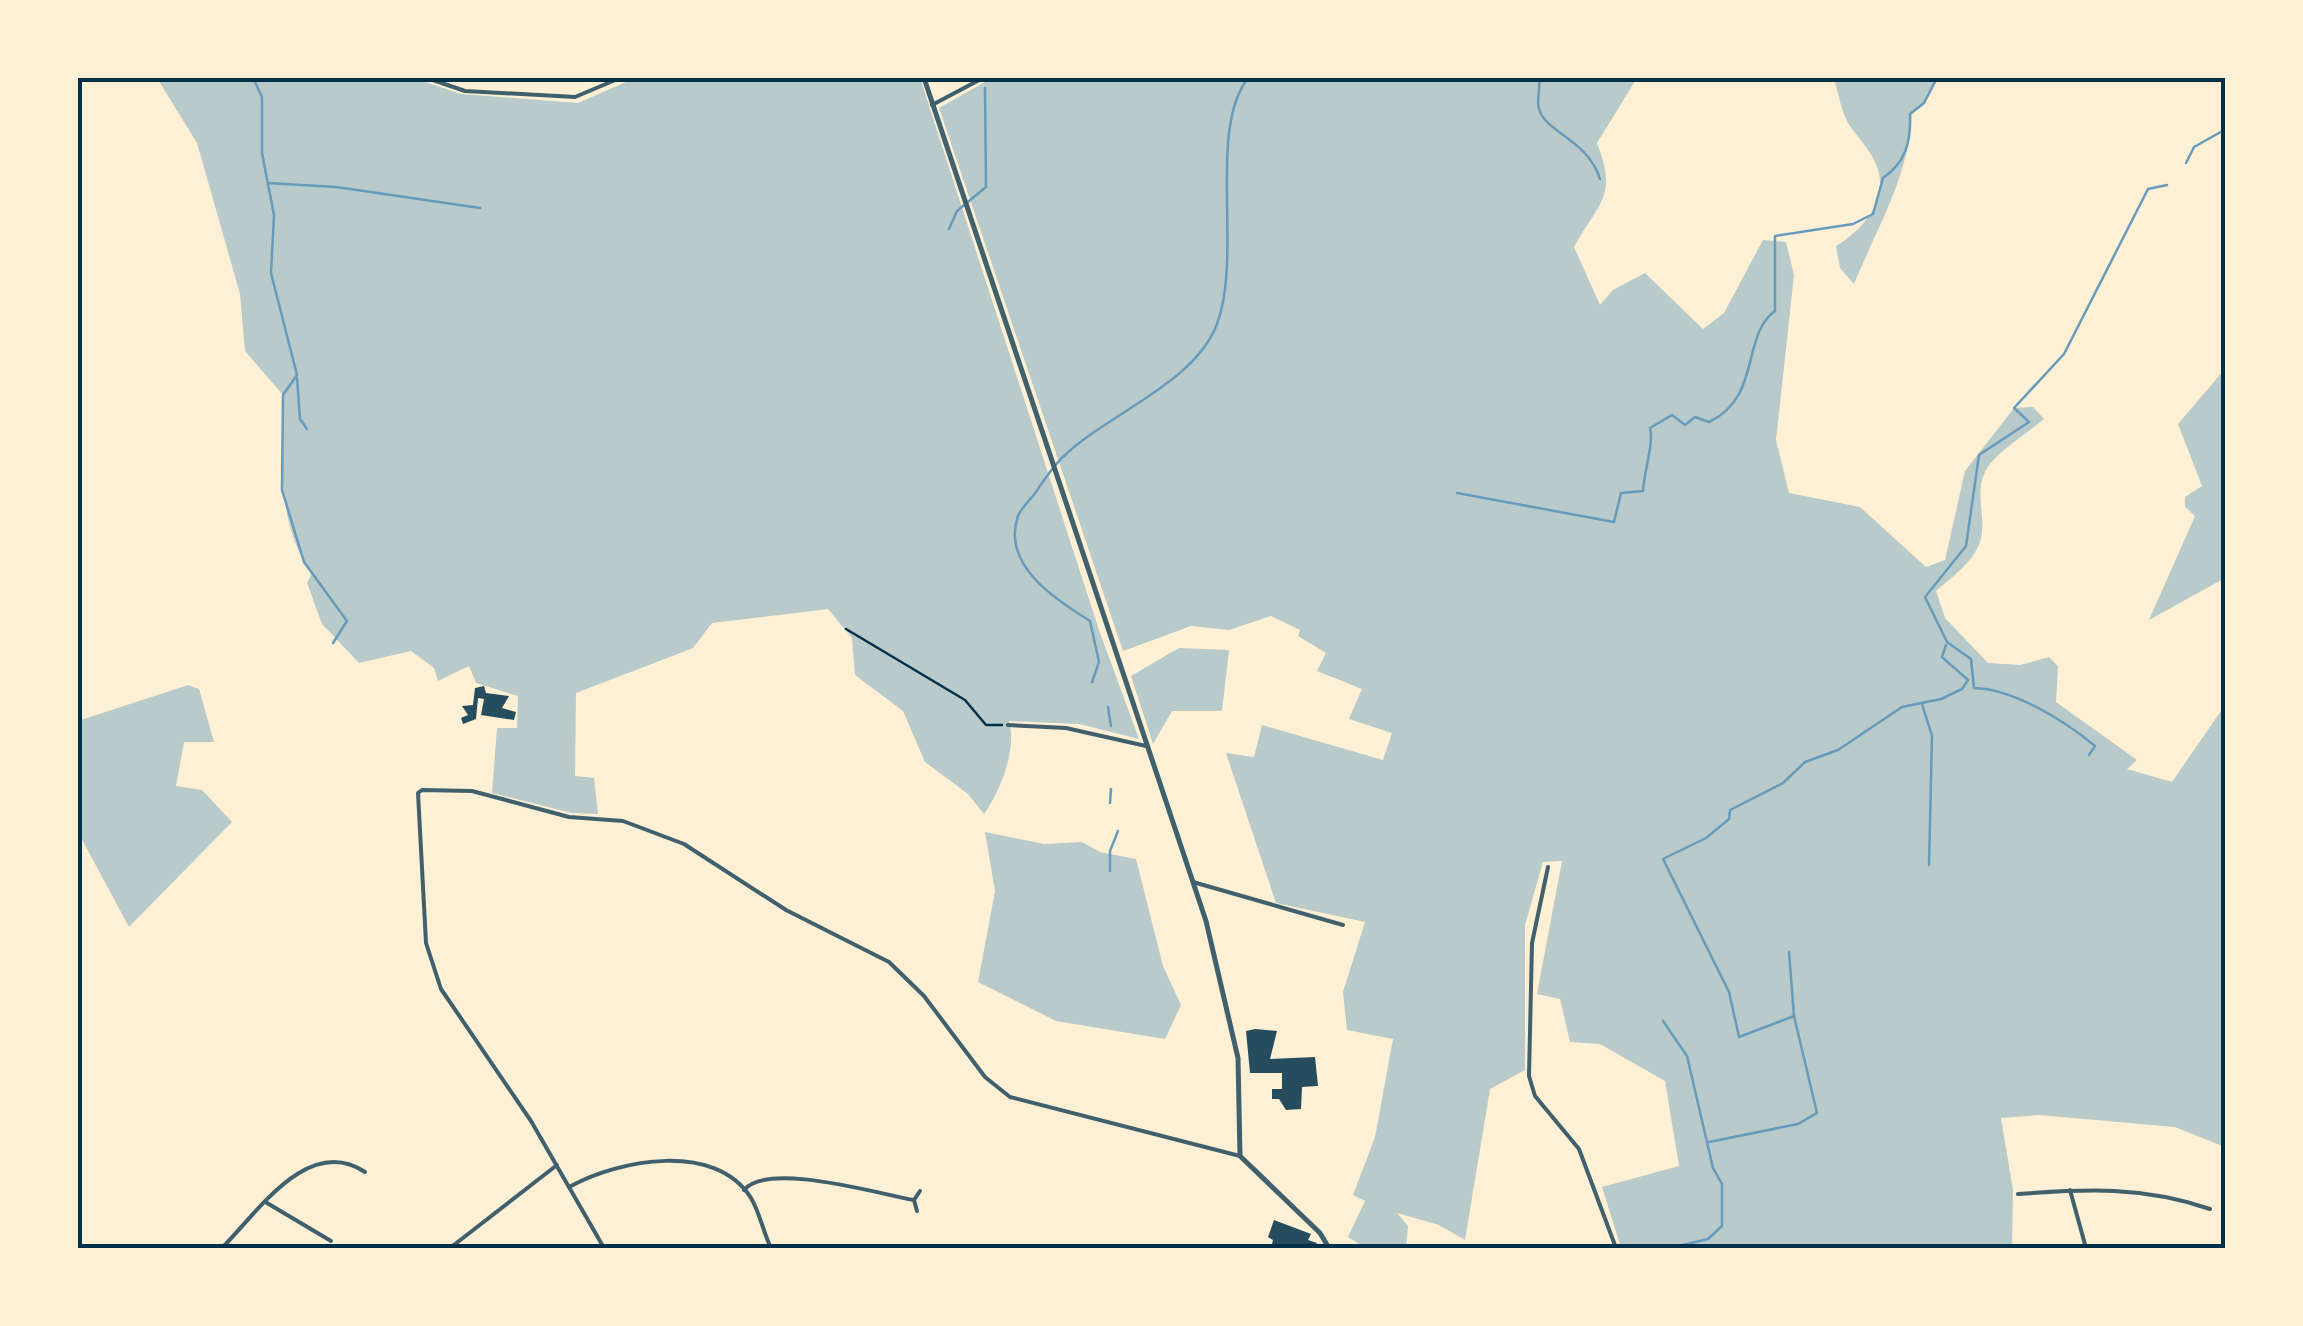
<svg xmlns="http://www.w3.org/2000/svg" width="2303" height="1326" viewBox="0 0 2303 1326" font-family="'IBM Plex Sans',sans-serif">
	<style>
		.green { fill: #b9caca }
		.lines { fill: none; stroke-linecap: round; stroke-linejoin: round }
		.stream { stroke: #669bbc; stroke-width: 2.5 }
		.building { fill: #264d5e }
		.path { stroke: #003049; stroke-width: 2.5 }
		.minor { stroke: #3f606c; stroke-width: 4 }
		.tertiary { stroke: #3f606c; stroke-width: 5 }
		.neatline { fill: none; stroke: #003049; stroke-width: 4 }
	</style>
	<rect width="100%" height="100%" fill="#fdf0d5"/>
	<g class="green">
		<path d="M 157,78 L 414,78 L 461,94 L 578,103 L 635,78 L 920,78 L 1099,630 L 1139,739 L 1079,724 L 1009,721 C 1017,749 1001,790 984,814 L 968,794 L 925,762 L 903,711 L 855,675 L 852,638 L 828,609 L 712,623 L 693,648 L 576,693 L 575,776 L 594,778 L 598,814 L 572,813 L 492,793 L 497,728 L 517,728 L 518,696 L 476,683 L 469,666 L 438,681 L 434,668 L 411,651 L 359,663 L 322,624 L 307,583 L 312,573 C 275,523 282,454 283,395 L 245,351 L 240,294 L 197,143 Z"/>
		<path d="M 992,78 L 1637,78 L 1597,143 C 1618,197 1599,202 1574,247 L 1600,305 L 1613,290 L 1645,273 L 1703,329 L 1724,313 L 1763,240 L 1786,242 L 1794,275 L 1776,440 L 1789,493 L 1860,507 L 1926,567 L 1945,560 L 1965,471 L 2014,408 L 2033,407 L 2044,419 C 2027,434 1997,451 1986,470 C 1975,490 1984,511 1982,531 C 1981,557 1953,576 1936,591 L 1945,618 L 1988,663 L 2020,665 L 2049,657 L 2058,666 L 2056,702 L 2137,760 L 2127,769 L 2172,782 L 2225,705 L 2225,1147 L 2175,1127 L 2039,1115 L 2001,1118 L 2013,1190 L 2012,1248 L 1621,1248 L 1602,1187 L 1679,1166 L 1665,1081 L 1600,1044 L 1570,1042 L 1560,999 L 1537,994 L 1562,861 L 1543,862 L 1525,925 L 1525,1070 L 1490,1089 L 1465,1240 L 1439,1225 L 1397,1213 L 1408,1226 L 1406,1248 L 1366,1248 L 1348,1237 L 1365,1201 L 1353,1195 L 1375,1137 L 1393,1039 L 1347,1030 L 1343,992 L 1365,922 L 1276,903 L 1226,753 L 1254,757 L 1262,725 L 1383,760 L 1392,733 L 1349,719 L 1362,689 L 1317,671 L 1326,653 L 1298,636 L 1300,630 L 1271,616 L 1229,630 L 1191,626 L 1123,651 L 939,108 Z"/>
		<path d="M 1834,78 L 1937,78 L 1924,103 L 1910,114 C 1913,169 1875,232 1854,284 L 1840,268 L 1836,246 C 1864,229 1892,197 1875,162 C 1869,148 1856,136 1848,123 C 1841,110 1838,92 1834,78 Z"/>
		<path d="M 2225,369 L 2225,578 L 2149,620 L 2195,516 L 2185,507 L 2185,497 L 2202,486 L 2178,424 Z"/>
		<path d="M 1179,648 L 1229,650 L 1222,711 L 1172,711 L 1153,744 L 1131,676 Z"/>
		<path d="M 188,685 L 199,689 L 214,742 L 184,742 L 176,786 L 202,790 L 232,822 L 129,927 L 78,832 L 78,721 Z"/>
		<path d="M 985,832 L 1044,844 L 1082,842 L 1100,852 L 1136,859 L 1163,966 L 1181,1005 L 1165,1039 L 1056,1021 L 978,982 L 995,891 Z"/>
	</g>
	<g class="lines">
		<g class="stream">
			<path d="M 253,78 L 262,97 L 262,153 L 274,215 L 271,273 L 297,375 L 283,395 L 282,490 L 304,562 L 347,621 L 333,643"/>
			<path d="M 1539,78 C 1541,87 1536,100 1539,109 C 1546,133 1588,140 1600,179"/>
			<path d="M 2186,163 L 2194,147 L 2226,129"/>
			<path d="M 268,183 L 336,187 L 480,208"/>
			<path d="M 949,229 L 957,211 L 986,187 L 985,88"/>
			<path d="M 297,378 L 300,419 L 307,429"/>
			<path d="M 1457,493 L 1614,522 L 1621,493 L 1643,491 C 1644,471 1654,444 1650,428 L 1672,415 L 1685,425 L 1695,417 L 1709,422 C 1762,397 1741,335 1775,311 L 1775,236 L 1853,224 L 1873,214 L 1883,178 C 1906,162 1911,142 1910,114 L 1924,103 L 1937,78"/>
			<path d="M 1092,682 L 1099,662 L 1090,621 C 1056,600 1001,565 1018,516 C 1021,508 1031,499 1036,492 C 1044,480 1053,466 1064,456 C 1109,413 1195,383 1217,324 C 1243,255 1207,131 1248,78"/>
			<path d="M 1922,704 L 1932,736 L 1929,865"/>
			<path d="M 1108,707 L 1111,726"/>
			<path d="M 2089,755 L 2095,746 C 2065,721 2014,689 1974,688 L 1971,659 L 1947,642 L 1925,597 L 1966,546 L 1979,455 L 2029,422 L 2014,408 L 2064,354 L 2148,189 L 2167,185"/>
			<path d="M 1110,803 L 1111,789"/>
			<path d="M 1110,871 L 1110,851 L 1118,831"/>
			<path d="M 1789,952 L 1794,1016 L 1739,1037 L 1729,992 L 1663,859 L 1706,838 L 1729,819 L 1730,810 L 1783,783 L 1805,762 L 1838,750 L 1902,707 L 1941,699 L 1962,689 L 1968,680 L 1942,657 L 1946,645"/>
			<path d="M 1663,1021 L 1687,1056 L 1713,1168 L 1722,1184 L 1722,1226 L 1708,1239 L 1683,1245"/>
			<path d="M 1709,1142 L 1798,1124 L 1817,1113 L 1794,1016"/>
		</g>
	</g>
	<g class="building">
		<path d="M 484,686 L 486,693 L 509,696 L 502,708 L 516,712 L 514,720 L 481,715 L 484,699 L 478,698 L 476,719 L 463,724 L 461,718 L 468,715 L 462,706 L 473,705 L 475,688 Z"/>
		<path d="M 1255,1029 L 1277,1031 L 1270,1059 L 1315,1057 L 1318,1086 L 1302,1087 L 1301,1109 L 1286,1110 L 1279,1099 L 1272,1099 L 1272,1089 L 1282,1089 L 1282,1073 L 1250,1073 L 1246,1031 Z"/>
		<path d="M 1274,1220 L 1311,1234 L 1308,1240 L 1317,1243 L 1315,1248 L 1278,1248 L 1272,1244 L 1273,1240 L 1268,1237 Z"/>
	</g>
	<g class="lines">
		<path class="path" d="M 846,629 L 965,700 L 986,725 L 1002,725"/>
		<g class="minor">
			<path d="M 427,78 L 465,91 L 575,97 L 620,78"/>
			<path d="M 932,105 L 983,78"/>
			<path d="M 1008,725 L 1066,728 L 1146,746"/>
			<path d="M 1548,867 L 1532,943 L 1529,1076 L 1535,1096 L 1579,1149 L 1616,1248"/>
			<path d="M 1193,882 L 1343,925"/>
			<path d="M 571,1186 C 619,1160 715,1141 751,1198 C 760,1213 763,1232 771,1248"/>
			<path d="M 744,1190 C 767,1161 879,1194 914,1200"/>
			<path d="M 2070,1190 L 2086,1248"/>
			<path d="M 2018,1194 C 2086,1189 2143,1186 2210,1209"/>
			<path d="M 267,1203 L 331,1241"/>
			<path d="M 917,1211 L 914,1200 L 920,1191"/>
			<path d="M 222,1248 C 257,1213 308,1134 365,1172"/>
			<path d="M 450,1248 L 557,1165"/>
			<path d="M 604,1248 L 531,1121 L 441,989 L 426,943 L 418,793 L 422,790 L 472,791 L 569,817 L 623,821 L 684,844 L 786,910 L 889,962 L 924,996 L 985,1077 L 1010,1097 L 1240,1156"/>
		</g>
		<path class="tertiary" d="M 924,78 L 1206,921 L 1238,1058 L 1240,1156 L 1320,1233 L 1329,1248"/>
	</g>
	<rect width="2303" height="1326" fill="none" stroke="#fdf0d5" stroke-width="160"/>
	<rect x="80" y="80" width="2143" height="1166" class="neatline"/>
</svg>
